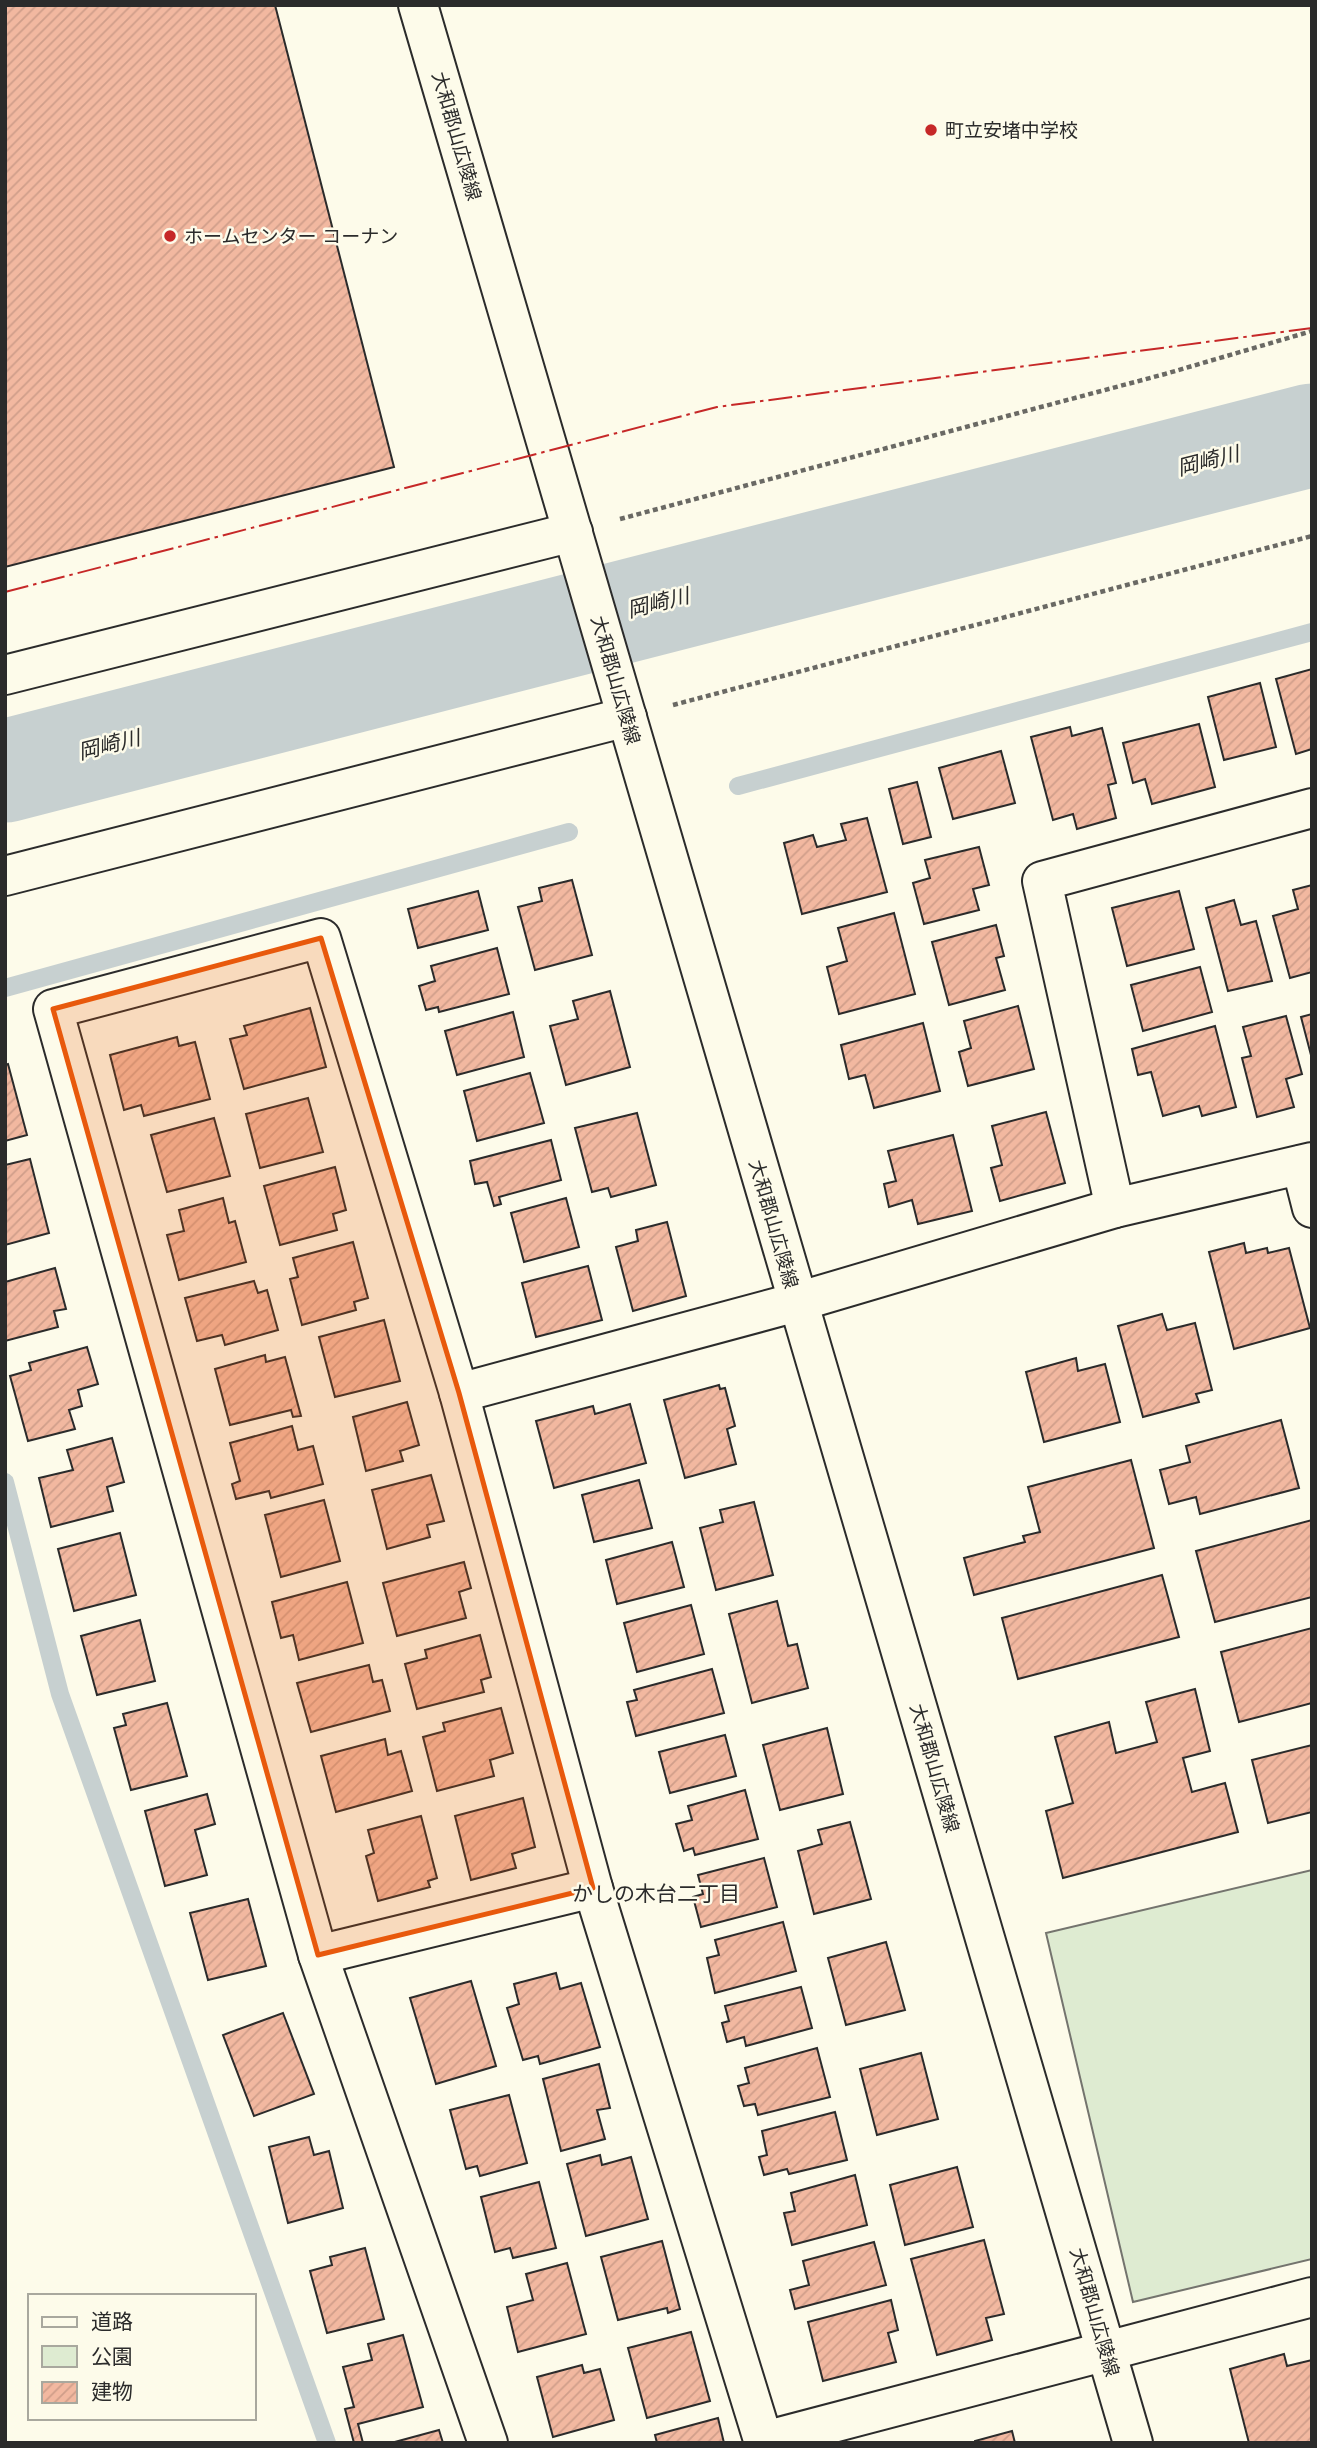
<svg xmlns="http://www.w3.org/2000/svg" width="1317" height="2448" viewBox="0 0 1317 2448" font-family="Jost,'Noto Sans JP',sans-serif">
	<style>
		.park { fill: #deebd1; stroke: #74746e; stroke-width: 2 }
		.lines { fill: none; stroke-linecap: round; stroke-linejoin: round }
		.stream { stroke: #c7d0d0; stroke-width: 18 }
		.river { stroke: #c7d0d0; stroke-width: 103 }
		.building { fill: url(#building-hatch); stroke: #2b2b2b; stroke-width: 2 }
		.minor-casing { stroke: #2b2b2b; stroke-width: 42 }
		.major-casing { stroke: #2b2b2b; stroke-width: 42 }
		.path { stroke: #6a6964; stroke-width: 4.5; stroke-dasharray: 5 3.5; stroke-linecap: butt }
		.minor { stroke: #fdfbea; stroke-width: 38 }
		.major { stroke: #fdfbea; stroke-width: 38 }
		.power { stroke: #c62828; stroke-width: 2; stroke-dasharray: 24 5 3.5 5; stroke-linecap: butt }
		.marked { fill: #e8590c; fill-opacity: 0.2; stroke: #e8590c; stroke-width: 5; stroke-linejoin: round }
		.poi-dot { fill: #c62828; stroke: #fdfbea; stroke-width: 2.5 }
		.labels { text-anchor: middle; stroke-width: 5; stroke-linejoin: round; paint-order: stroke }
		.poi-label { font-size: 19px; fill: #2b2b2b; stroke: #fdfbea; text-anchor: start }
		.street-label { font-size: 19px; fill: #2b2b2b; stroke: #fdfbea }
		.water-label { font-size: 21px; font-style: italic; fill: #2b2b2b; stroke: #fdfbea }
		.neighbourhood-label { font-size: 21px; fill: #2b2b2b; stroke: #fdfbea }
	</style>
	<defs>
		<pattern id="building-hatch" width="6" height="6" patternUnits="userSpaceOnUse" patternTransform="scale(1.75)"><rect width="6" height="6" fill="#f2b8a0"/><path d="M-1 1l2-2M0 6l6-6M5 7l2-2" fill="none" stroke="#d09e8a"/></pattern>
	</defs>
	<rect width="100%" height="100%" fill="#fdfbea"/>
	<path class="park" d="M 1312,1870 L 1312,2259 L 1133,2302 L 1046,1933 Z"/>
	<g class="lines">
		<g class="stream">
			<path d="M 738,786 L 1312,632"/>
			<path d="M 5,988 L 569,832"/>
			<path d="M 5,1482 L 60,1694 L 327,2443"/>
		</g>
		<path class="river" d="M 5,771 L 1312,435"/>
	</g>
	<g class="building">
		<path d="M 5,5 L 275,5 L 394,467 L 5,567 Z"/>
		<path d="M 1312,669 L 1312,749 L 1296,754 L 1276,679 Z"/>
		<path d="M 1260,683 L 1276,747 L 1224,760 L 1208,697 Z"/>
		<path d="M 1199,724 L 1215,787 L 1152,804 L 1145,779 L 1133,783 L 1123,743 Z"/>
		<path d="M 1070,727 L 1072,736 L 1102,728 L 1116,783 L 1108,785 L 1116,818 L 1077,829 L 1073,814 L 1053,820 L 1031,737 Z"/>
		<path d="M 1001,751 L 1015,803 L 953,819 L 939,768 Z"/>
		<path d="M 917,782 L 931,837 L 903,844 L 889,789 Z"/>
		<path d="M 867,818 L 887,892 L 802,914 L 784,843 L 813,835 L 817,847 L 846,840 L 841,824 Z"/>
		<path d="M 979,847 L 989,885 L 973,889 L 979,910 L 924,924 L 913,883 L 930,878 L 925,860 Z"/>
		<path d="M 572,880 L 592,955 L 535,970 L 518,907 L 542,901 L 539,888 Z"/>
		<path d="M 1312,885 L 1312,972 L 1290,978 L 1273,916 L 1298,909 L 1293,890 Z"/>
		<path d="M 478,891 L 488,930 L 418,948 L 408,909 Z"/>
		<path d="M 1179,891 L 1194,949 L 1127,966 L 1112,908 Z"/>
		<path d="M 1234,900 L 1241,925 L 1256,921 L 1272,981 L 1228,991 L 1206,908 Z"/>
		<path d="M 894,913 L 915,994 L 839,1014 L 827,967 L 847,961 L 838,928 Z"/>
		<path d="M 996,925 L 1004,956 L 996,958 L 1005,990 L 949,1005 L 932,942 Z"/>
		<path d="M 497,948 L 509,994 L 439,1012 L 438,1007 L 426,1010 L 419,986 L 435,981 L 431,966 Z"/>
		<path d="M 1200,967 L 1212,1012 L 1143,1031 L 1131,985 Z"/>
		<path d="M 610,991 L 630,1067 L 566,1085 L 550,1026 L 578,1019 L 573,1001 Z"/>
		<path d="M 1018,1006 L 1034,1069 L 968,1086 L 959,1052 L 971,1048 L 964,1021 Z"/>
		<path d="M 310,1008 L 326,1067 L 244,1089 L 230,1039 L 247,1035 L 244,1026 Z"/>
		<path d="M 513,1012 L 524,1057 L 457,1075 L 445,1031 Z"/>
		<path d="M 1312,1014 L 1312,1059 L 1301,1017 Z"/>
		<path d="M 1286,1016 L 1302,1074 L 1286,1079 L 1294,1107 L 1257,1117 L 1242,1058 L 1251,1056 L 1243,1027 Z"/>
		<path d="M 923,1023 L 940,1091 L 874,1108 L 865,1075 L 849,1079 L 841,1045 Z"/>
		<path d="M 1215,1026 L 1236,1107 L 1202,1116 L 1199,1106 L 1163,1116 L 1151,1072 L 1138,1075 L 1132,1049 Z"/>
		<path d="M 177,1037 L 179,1046 L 195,1042 L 210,1099 L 144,1116 L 141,1105 L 124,1110 L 110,1055 Z"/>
		<path d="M 8,1064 L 27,1135 L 5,1141 L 5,1065 Z"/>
		<path d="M 530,1073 L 544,1123 L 477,1141 L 464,1091 Z"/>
		<path d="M 308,1098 L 323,1152 L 260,1168 L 246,1114 Z"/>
		<path d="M 1046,1112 L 1065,1183 L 1000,1201 L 991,1168 L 1002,1165 L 992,1126 Z"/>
		<path d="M 637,1113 L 656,1185 L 611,1197 L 608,1188 L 592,1192 L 575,1128 Z"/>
		<path d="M 214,1118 L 230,1176 L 167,1192 L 151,1135 Z"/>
		<path d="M 953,1135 L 972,1211 L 918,1224 L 912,1200 L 889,1207 L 884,1184 L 896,1181 L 888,1151 Z"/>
		<path d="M 551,1140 L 561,1180 L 499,1197 L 501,1204 L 494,1206 L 487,1182 L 475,1184 L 470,1161 Z"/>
		<path d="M 30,1159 L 49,1233 L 5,1245 L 5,1165 Z"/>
		<path d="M 335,1167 L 346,1210 L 333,1214 L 337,1230 L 280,1245 L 264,1186 Z"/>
		<path d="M 223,1198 L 229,1223 L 235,1221 L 246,1262 L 179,1280 L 167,1235 L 184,1231 L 179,1210 Z"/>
		<path d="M 566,1198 L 579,1247 L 524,1262 L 511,1213 Z"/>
		<path d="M 667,1222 L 686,1296 L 633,1311 L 616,1247 L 638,1241 L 636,1230 Z"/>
		<path d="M 353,1242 L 368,1298 L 354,1302 L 356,1310 L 302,1325 L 290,1279 L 298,1277 L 293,1258 Z"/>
		<path d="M 1244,1243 L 1246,1253 L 1267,1248 L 1268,1253 L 1289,1248 L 1310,1328 L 1234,1349 L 1209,1252 Z"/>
		<path d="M 588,1266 L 602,1320 L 536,1337 L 522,1283 Z"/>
		<path d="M 55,1268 L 66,1309 L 54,1311 L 58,1327 L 5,1341 L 5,1282 Z"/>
		<path d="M 254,1281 L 258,1293 L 267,1290 L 278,1330 L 225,1345 L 222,1335 L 197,1341 L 185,1298 Z"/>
		<path d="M 1162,1314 L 1167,1330 L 1195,1323 L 1212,1390 L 1196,1394 L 1199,1402 L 1143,1417 L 1118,1326 Z"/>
		<path d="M 384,1320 L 400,1381 L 335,1397 L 319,1337 Z"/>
		<path d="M 87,1347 L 98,1384 L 78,1390 L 82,1406 L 69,1410 L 75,1429 L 28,1441 L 10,1376 L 31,1370 L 29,1363 Z"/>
		<path d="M 265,1355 L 266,1362 L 285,1357 L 301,1416 L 293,1417 L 291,1410 L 230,1425 L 215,1369 Z"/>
		<path d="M 1076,1358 L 1078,1371 L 1105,1364 L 1120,1422 L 1044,1442 L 1026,1372 Z"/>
		<path d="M 719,1385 L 720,1389 L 725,1388 L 735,1426 L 727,1429 L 736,1464 L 685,1478 L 664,1400 Z"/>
		<path d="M 407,1402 L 419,1445 L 400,1451 L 403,1461 L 366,1471 L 353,1417 Z"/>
		<path d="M 630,1404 L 646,1463 L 554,1488 L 536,1421 L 593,1406 L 595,1414 Z"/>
		<path d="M 1281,1420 L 1299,1488 L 1200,1514 L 1196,1497 L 1169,1504 L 1160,1470 L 1190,1462 L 1186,1446 Z"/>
		<path d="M 292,1426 L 298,1450 L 313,1446 L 323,1484 L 271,1498 L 269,1491 L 236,1499 L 232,1484 L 240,1481 L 230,1443 Z"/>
		<path d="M 112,1438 L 124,1482 L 107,1487 L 113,1511 L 51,1527 L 39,1478 L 73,1470 L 67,1450 Z"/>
		<path d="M 1131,1460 L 1154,1548 L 974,1595 L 964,1558 L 1025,1542 L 1023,1536 L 1040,1532 L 1028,1487 Z"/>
		<path d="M 431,1475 L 444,1521 L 427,1525 L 430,1537 L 387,1549 L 372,1490 Z"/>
		<path d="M 639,1480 L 652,1528 L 594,1542 L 582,1495 Z"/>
		<path d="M 324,1500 L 340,1561 L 281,1577 L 265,1515 Z"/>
		<path d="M 754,1502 L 773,1575 L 716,1590 L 700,1528 L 723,1522 L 720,1510 Z"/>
		<path d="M 1312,1520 L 1312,1597 L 1215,1622 L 1196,1551 Z"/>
		<path d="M 120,1533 L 136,1595 L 74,1611 L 58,1549 Z"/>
		<path d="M 672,1542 L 684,1587 L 617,1604 L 606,1560 Z"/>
		<path d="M 464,1562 L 471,1588 L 459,1592 L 466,1618 L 397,1636 L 383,1583 Z"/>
		<path d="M 1162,1575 L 1179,1637 L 1018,1679 L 1002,1618 Z"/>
		<path d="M 347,1582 L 363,1643 L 299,1660 L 293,1635 L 281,1638 L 272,1602 Z"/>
		<path d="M 777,1601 L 788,1646 L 797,1644 L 808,1688 L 752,1703 L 729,1614 Z"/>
		<path d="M 691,1605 L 704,1654 L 637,1672 L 624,1623 Z"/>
		<path d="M 140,1620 L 155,1681 L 97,1695 L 81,1636 Z"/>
		<path d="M 1312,1628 L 1312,1703 L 1239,1722 L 1221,1652 Z"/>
		<path d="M 480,1635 L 491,1677 L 481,1680 L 484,1692 L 417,1709 L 405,1664 L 427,1658 L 425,1650 Z"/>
		<path d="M 369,1665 L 373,1682 L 382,1680 L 390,1711 L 311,1732 L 297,1683 Z"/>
		<path d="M 712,1669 L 724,1713 L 636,1736 L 627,1702 L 637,1700 L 634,1690 Z"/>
		<path d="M 1195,1689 L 1210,1751 L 1183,1758 L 1192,1792 L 1225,1783 L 1238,1832 L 1063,1878 L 1046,1811 L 1073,1803 L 1055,1737 L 1109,1722 L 1116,1753 L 1157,1742 L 1146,1702 Z"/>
		<path d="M 167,1703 L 187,1776 L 131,1790 L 114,1728 L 126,1725 L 123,1714 Z"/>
		<path d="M 501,1708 L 513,1753 L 490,1760 L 494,1776 L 437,1791 L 423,1737 L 445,1731 L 443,1723 Z"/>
		<path d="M 827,1728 L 843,1794 L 780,1810 L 763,1745 Z"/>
		<path d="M 725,1735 L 736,1776 L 670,1793 L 659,1752 Z"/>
		<path d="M 385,1739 L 388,1755 L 401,1751 L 412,1791 L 336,1812 L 321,1756 Z"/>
		<path d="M 1312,1745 L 1312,1812 L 1268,1823 L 1252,1760 Z"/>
		<path d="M 745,1790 L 758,1839 L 695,1855 L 693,1848 L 684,1851 L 676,1824 L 692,1820 L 688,1806 Z"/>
		<path d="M 207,1794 L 215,1824 L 195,1830 L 207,1875 L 165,1886 L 145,1811 Z"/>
		<path d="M 523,1798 L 535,1847 L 512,1854 L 516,1868 L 471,1880 L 455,1816 Z"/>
		<path d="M 421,1816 L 437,1878 L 428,1881 L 430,1887 L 378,1901 L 366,1856 L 374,1853 L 368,1830 Z"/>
		<path d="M 850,1822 L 871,1899 L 814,1914 L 798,1851 L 822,1844 L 818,1830 Z"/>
		<path d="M 764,1858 L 777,1907 L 701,1927 L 693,1897 L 703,1894 L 698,1875 Z"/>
		<path d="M 248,1899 L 266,1966 L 208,1980 L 190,1913 Z"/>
		<path d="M 783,1922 L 796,1971 L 715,1993 L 707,1958 L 719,1955 L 715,1940 Z"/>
		<path d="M 886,1942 L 905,2010 L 846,2025 L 828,1958 Z"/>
		<path d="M 556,1973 L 560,1989 L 581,1983 L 600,2047 L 540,2064 L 538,2056 L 523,2060 L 507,2008 L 519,2004 L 514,1984 Z"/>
		<path d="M 471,1981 L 496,2066 L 436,2084 L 410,1998 Z"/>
		<path d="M 801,1987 L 812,2028 L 746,2046 L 744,2037 L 727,2042 L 722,2023 L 729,2021 L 725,2006 Z"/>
		<path d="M 283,2013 L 314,2094 L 254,2116 L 223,2035 Z"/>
		<path d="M 817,2048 L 830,2097 L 758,2115 L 755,2104 L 744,2106 L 738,2086 L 749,2083 L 745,2068 Z"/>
		<path d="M 921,2053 L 938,2119 L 877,2135 L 860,2069 Z"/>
		<path d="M 599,2064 L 610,2108 L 597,2110 L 605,2139 L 561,2151 L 543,2079 Z"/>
		<path d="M 509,2095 L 527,2163 L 480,2176 L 477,2166 L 466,2169 L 450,2110 Z"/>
		<path d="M 835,2112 L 847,2160 L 789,2174 L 787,2169 L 764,2175 L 759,2157 L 767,2155 L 762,2131 Z"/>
		<path d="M 309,2137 L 314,2155 L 329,2151 L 343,2208 L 288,2223 L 269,2147 Z"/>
		<path d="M 600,2155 L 602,2165 L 631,2157 L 648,2219 L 586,2236 L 567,2164 Z"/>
		<path d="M 957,2167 L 973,2227 L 905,2245 L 890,2185 Z"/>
		<path d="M 855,2175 L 867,2225 L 792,2245 L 784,2213 L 795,2211 L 791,2193 Z"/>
		<path d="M 539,2182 L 556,2248 L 513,2258 L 510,2248 L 495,2252 L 481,2197 Z"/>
		<path d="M 984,2240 L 1004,2314 L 986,2318 L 992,2340 L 937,2355 L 911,2259 Z"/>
		<path d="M 662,2241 L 680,2309 L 668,2313 L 667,2308 L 618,2320 L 601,2257 Z"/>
		<path d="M 874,2242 L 886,2285 L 795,2309 L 790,2290 L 809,2285 L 803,2261 Z"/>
		<path d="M 365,2248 L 384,2319 L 327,2333 L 310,2271 L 332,2265 L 330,2257 Z"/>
		<path d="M 567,2263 L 586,2334 L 518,2352 L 507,2307 L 533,2300 L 526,2274 Z"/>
		<path d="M 891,2300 L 898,2330 L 888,2333 L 896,2362 L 823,2381 L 808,2322 Z"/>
		<path d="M 691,2332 L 710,2401 L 647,2418 L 628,2348 Z"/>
		<path d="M 403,2335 L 423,2407 L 358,2424 L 363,2443 L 354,2443 L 345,2409 L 354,2407 L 343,2367 L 372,2360 L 368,2344 Z"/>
		<path d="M 1284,2354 L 1287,2366 L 1312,2360 L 1312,2443 L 1249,2443 L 1230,2369 Z"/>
		<path d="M 582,2365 L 584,2373 L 600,2369 L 614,2420 L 553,2437 L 537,2377 Z"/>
		<path d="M 718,2418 L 724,2443 L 657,2443 L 655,2435 Z"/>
		<path d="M 439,2430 L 443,2443 L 391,2443 Z"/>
		<path d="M 1012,2431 L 1015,2443 L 975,2443 L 975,2441 Z"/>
	</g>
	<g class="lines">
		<defs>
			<g id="minor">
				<path d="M 5,675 L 573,532"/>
				<path d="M 5,876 L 627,717"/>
				<path d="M 1301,1165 L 1312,1208"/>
				<path d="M 1115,1208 L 1042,881 L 1312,808"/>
				<path d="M 459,1393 L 797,1302 L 1115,1208 L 1312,1162"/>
				<path d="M 318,1955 L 593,1888"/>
				<path d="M 764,2441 L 1312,2297"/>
				<path d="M 488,2443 L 318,1955 L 53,1009 L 321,938 L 459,1393 L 593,1888 L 764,2443"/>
			</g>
			<path id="major" d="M 418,5 L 1133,2443"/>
		</defs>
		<use href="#minor" class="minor-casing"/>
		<use href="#major" class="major-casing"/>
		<g class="path">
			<path d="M 620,519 L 1165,374 L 1312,331"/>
			<path d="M 673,705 L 1312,536"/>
		</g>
		<use href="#minor" class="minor"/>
		<use href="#major" class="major"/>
		<path class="power" d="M 5,592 L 717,407 L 1312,328"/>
	</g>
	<path class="marked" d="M 321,938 L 459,1393 L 593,1888 L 318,1955 L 53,1009 Z"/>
	<g class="poi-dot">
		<circle cx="931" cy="130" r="7"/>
		<circle cx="170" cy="236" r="7"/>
	</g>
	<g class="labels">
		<g class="poi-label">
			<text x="945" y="137">町立安堵中学校</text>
			<text x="184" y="243">ホームセンター コーナン</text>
		</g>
		<g class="street-label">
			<text transform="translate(457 136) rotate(74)" y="7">大和郡山広陵線</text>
			<text transform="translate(616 680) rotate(74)" y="7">大和郡山広陵線</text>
			<text transform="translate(774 1224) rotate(74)" y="7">大和郡山広陵線</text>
			<text transform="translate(935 1768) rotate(74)" y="7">大和郡山広陵線</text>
			<text transform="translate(1095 2312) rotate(74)" y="7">大和郡山広陵線</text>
		</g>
		<g class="water-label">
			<text transform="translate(1208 461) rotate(-14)" y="7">岡崎川</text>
			<text transform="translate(658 603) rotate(-14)" y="7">岡崎川</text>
			<text transform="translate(109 745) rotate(-14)" y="7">岡崎川</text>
		</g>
		<g class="neighbourhood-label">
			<text x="656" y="1901">かしの木台二丁目</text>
		</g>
	</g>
	<rect width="1317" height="2448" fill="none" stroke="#2b2b2b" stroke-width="14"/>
	<rect x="28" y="2294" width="228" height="126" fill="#fdfbea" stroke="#a9a89e" stroke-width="2"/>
	<rect x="42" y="2317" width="35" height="10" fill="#fdfbea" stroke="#a9a89e" stroke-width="2"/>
	<text x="91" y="2329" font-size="21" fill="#2b2b2b">道路</text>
	<rect x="42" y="2346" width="35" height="21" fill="#deebd1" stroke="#a9a89e" stroke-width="2"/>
	<text x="91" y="2364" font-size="21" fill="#2b2b2b">公園</text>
	<rect x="42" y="2382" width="35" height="21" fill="url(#building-hatch)" stroke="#a9a89e" stroke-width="2"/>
	<text x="91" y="2399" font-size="21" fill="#2b2b2b">建物</text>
</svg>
